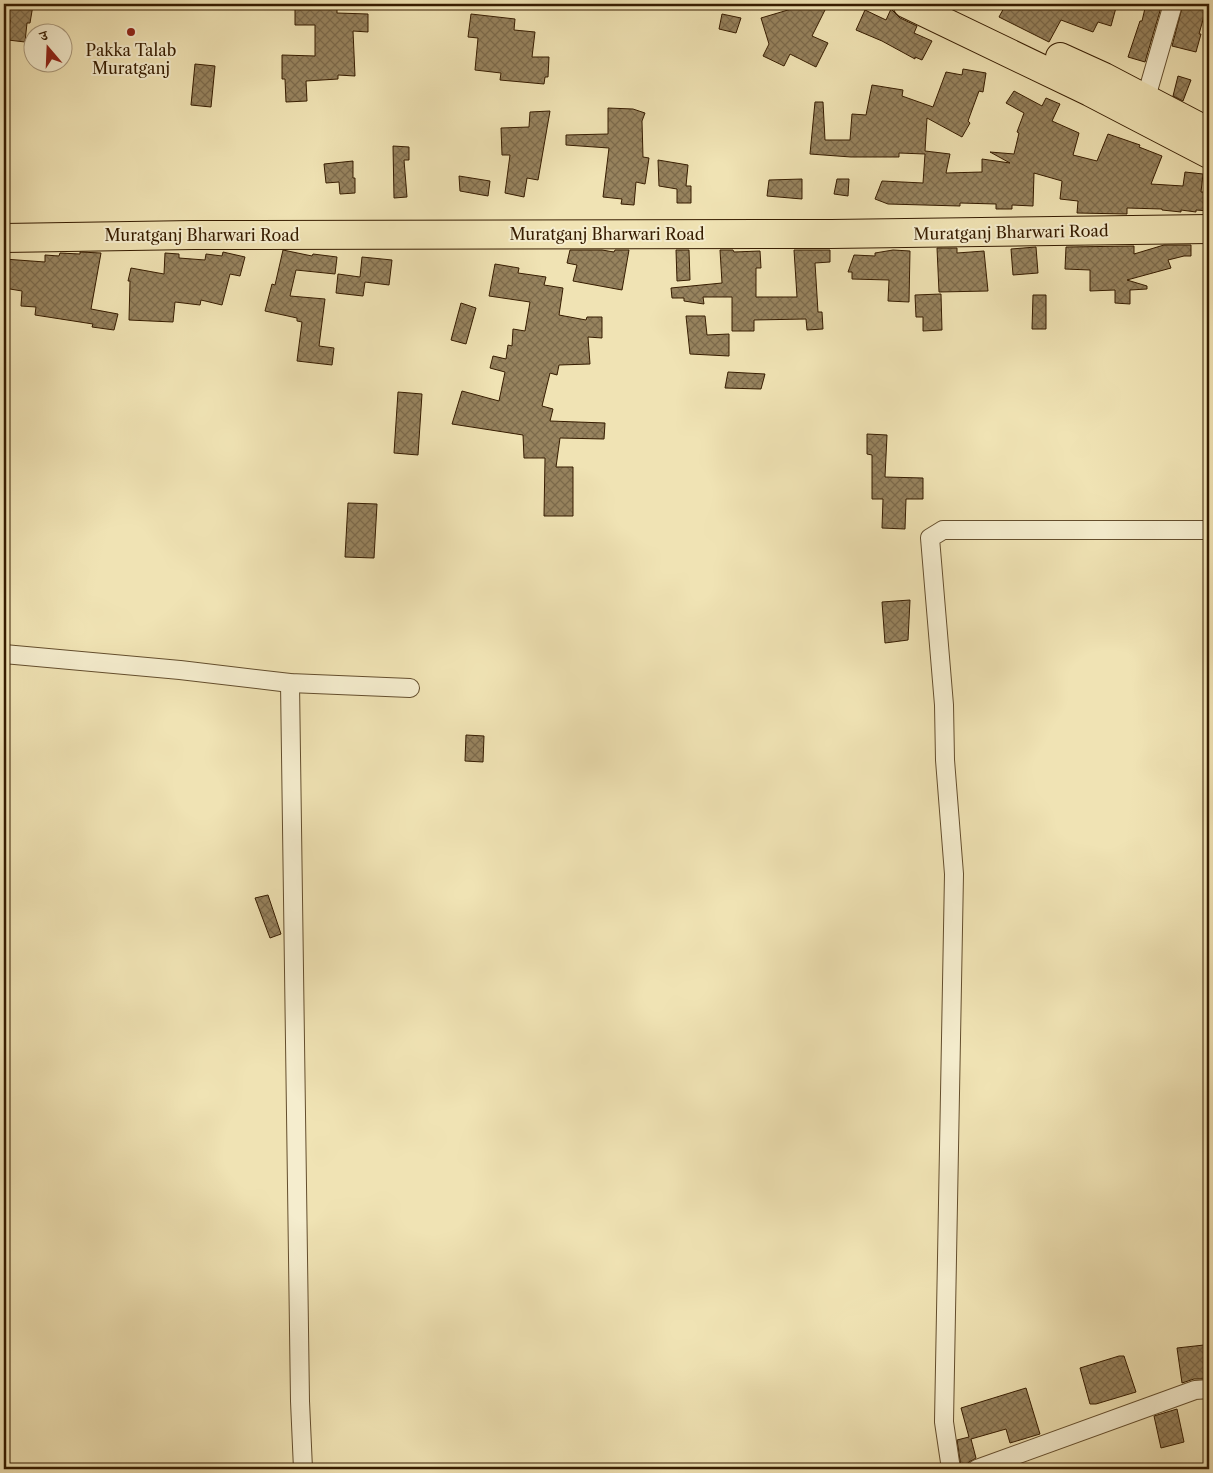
<svg xmlns="http://www.w3.org/2000/svg" width="1213" height="1473" viewBox="0 0 1213 1473" font-family="'Libre Caslon Text','Noto Serif Devanagari',serif">
	<style>
		.building { fill: url(#building-cross-hatch); stroke: #361c00 }
		.lines { fill: none; stroke-linecap: round; stroke-linejoin: round }
		.street-casing { stroke: #644e2d; stroke-width: 20 }
		.primary-casing { stroke: #361c00; stroke-width: 30 }
		.highway-casing { stroke: #361c00; stroke-width: 30 }
		.street { stroke: #f5edce; stroke-width: 18 }
		.primary { stroke: #f0e3b4; stroke-width: 28 }
		.highway { stroke: #f0e3b4; stroke-width: 28 }
		.poi-dot { fill: #8f2418; stroke: #f5edce; stroke-width: 2 }
		.labels { text-anchor: middle; stroke-width: 4; stroke-linejoin: round; paint-order: stroke }
		.poi-label { font-size: 16px; fill: #361c00; stroke: #f5edce }
		.street-label { font-size: 16px; fill: #361c00; stroke: #f5edce }
	</style>
	<defs>
		<pattern id="building-cross-hatch" width="8" height="8" patternUnits="userSpaceOnUse" patternTransform="scale(1.25)"><rect width="8" height="8" fill="#97835e"/><path d="M0 0l8 8M0 8l8-8" fill="none" stroke="#7c6a4b"/></pattern>
	</defs>
	<rect width="100%" height="100%" fill="#f0e3b4"/>
	<filter id="stains"><feTurbulence type="fractalNoise" baseFrequency=".004" numOctaves="4"/><feColorMatrix values="0 0 0 0 .2 0 0 0 0 .09 0 0 0 0 .02 0 0 0 .5 -.17"/></filter>
	<radialGradient id="worn" r=".72"><stop offset=".6" stop-color="#630" stop-opacity="0"/><stop offset="1" stop-color="#630" stop-opacity=".3"/></radialGradient>
	<g class="building">
		<path d="M 4,4 L 33,5 L 30,23 L 27,23 L 25,42 L 8,40 L 10,20 L 4,19 Z"/>
		<path d="M 295,4 L 337,4 L 337,13 L 368,14 L 368,32 L 353,31 L 355,76 L 338,75 L 338,79 L 306,81 L 307,101 L 286,102 L 285,79 L 282,79 L 282,55 L 315,56 L 315,25 L 295,25 Z"/>
		<path d="M 808,4 L 828,4 L 812,36 L 828,43 L 816,67 L 790,54 L 784,66 L 763,56 L 769,44 L 761,18 Z"/>
		<path d="M 1006,4 L 1117,4 L 1111,26 L 1098,22 L 1093,32 L 1061,20 L 1049,42 L 999,17 Z"/>
		<path d="M 1146,4 L 1162,4 L 1145,62 L 1128,57 L 1140,21 L 1142,21 Z"/>
		<path d="M 1183,4 L 1206,9 L 1199,34 L 1201,34 L 1196,52 L 1172,46 Z"/>
		<path d="M 891,9 L 900,18 L 917,26 L 914,33 L 932,41 L 922,60 L 915,57 L 915,59 L 882,41 L 856,30 L 865,10 L 886,20 Z"/>
		<path d="M 471,14 L 515,19 L 514,30 L 535,32 L 532,57 L 549,57 L 548,77 L 545,77 L 544,84 L 500,80 L 501,73 L 475,70 L 478,38 L 468,37 Z"/>
		<path d="M 722,14 L 741,18 L 736,33 L 719,29 Z"/>
		<path d="M 195,64 L 215,66 L 211,107 L 191,105 Z"/>
		<path d="M 963,69 L 986,73 L 983,92 L 979,91 L 968,121 L 970,123 L 962,137 L 927,118 L 925,151 L 950,154 L 946,173 L 982,172 L 982,159 L 1010,163 L 990,152 L 1014,154 L 1019,133 L 1017,132 L 1024,113 L 1006,103 L 1014,91 L 1042,106 L 1046,98 L 1060,104 L 1052,121 L 1079,133 L 1073,155 L 1097,161 L 1108,134 L 1140,145 L 1139,147 L 1162,156 L 1151,184 L 1183,186 L 1185,172 L 1203,174 L 1201,192 L 1209,192 L 1209,211 L 1196,210 L 1196,212 L 1181,210 L 1181,212 L 1162,210 L 1162,209 L 1127,208 L 1127,214 L 1077,213 L 1078,201 L 1060,199 L 1062,181 L 1034,173 L 1033,206 L 1012,205 L 1012,209 L 996,209 L 996,204 L 960,203 L 960,206 L 888,204 L 875,199 L 882,181 L 923,183 L 925,154 L 899,153 L 899,157 L 851,157 L 810,154 L 815,102 L 823,102 L 825,140 L 850,140 L 852,114 L 866,115 L 872,85 L 903,90 L 902,96 L 933,107 L 946,72 L 962,75 Z"/>
		<path d="M 1178,76 L 1191,80 L 1183,101 L 1173,96 Z"/>
		<path d="M 608,108 L 633,109 L 645,113 L 642,121 L 643,157 L 649,158 L 645,184 L 636,182 L 634,205 L 621,204 L 622,199 L 603,197 L 609,148 L 566,145 L 566,135 L 608,134 Z"/>
		<path d="M 550,111 L 538,180 L 527,178 L 524,197 L 505,193 L 510,155 L 502,155 L 501,128 L 529,127 L 530,112 Z"/>
		<path d="M 393,146 L 409,147 L 409,160 L 404,160 L 407,197 L 394,198 Z"/>
		<path d="M 658,160 L 688,165 L 686,186 L 691,186 L 691,203 L 677,203 L 677,189 L 659,186 Z"/>
		<path d="M 353,161 L 353,178 L 355,178 L 355,193 L 340,194 L 339,182 L 326,183 L 324,164 Z"/>
		<path d="M 459,176 L 490,181 L 488,196 L 460,191 Z"/>
		<path d="M 802,179 L 802,199 L 767,196 L 769,180 Z"/>
		<path d="M 837,179 L 849,179 L 848,196 L 834,194 Z"/>
		<path d="M 1164,245 L 1191,245 L 1191,256 L 1184,256 L 1168,260 L 1171,268 L 1127,280 L 1147,286 L 1147,289 L 1130,290 L 1130,304 L 1115,303 L 1115,290 L 1090,291 L 1090,270 L 1065,269 L 1066,247 L 1134,246 L 1134,254 Z"/>
		<path d="M 1036,247 L 1038,273 L 1013,275 L 1011,249 Z"/>
		<path d="M 937,248 L 957,248 L 957,253 L 984,251 L 988,291 L 939,292 Z"/>
		<path d="M 283,250 L 312,256 L 313,254 L 337,257 L 335,274 L 296,270 L 290,296 L 325,299 L 319,346 L 334,348 L 332,365 L 297,361 L 302,322 L 297,321 L 297,318 L 265,311 L 272,284 L 275,285 Z"/>
		<path d="M 570,250 L 602,250 L 614,252 L 615,250 L 629,250 L 622,290 L 573,281 L 577,265 L 567,263 Z"/>
		<path d="M 676,250 L 689,250 L 690,280 L 677,281 Z"/>
		<path d="M 720,250 L 733,250 L 734,252 L 760,251 L 761,268 L 756,268 L 756,297 L 797,297 L 794,250 L 830,250 L 830,262 L 815,263 L 818,312 L 822,312 L 823,329 L 807,330 L 806,319 L 754,320 L 754,331 L 732,331 L 732,297 L 703,297 L 704,304 L 684,301 L 684,298 L 672,298 L 671,288 L 722,283 Z"/>
		<path d="M 893,250 L 910,251 L 909,302 L 888,301 L 889,280 L 852,279 L 852,272 L 848,272 L 854,255 L 875,256 L 875,253 Z"/>
		<path d="M 80,252 L 101,253 L 91,309 L 118,314 L 114,330 L 92,327 L 93,324 L 35,315 L 36,307 L 21,306 L 22,291 L 4,288 L 4,259 L 45,262 L 45,255 L 59,256 L 60,253 L 80,254 Z"/>
		<path d="M 223,252 L 245,257 L 240,276 L 230,274 L 222,305 L 201,300 L 200,305 L 175,302 L 173,322 L 129,320 L 130,281 L 128,281 L 131,268 L 164,274 L 165,253 L 179,254 L 179,258 L 205,260 L 206,254 L 222,256 Z"/>
		<path d="M 362,257 L 392,260 L 389,285 L 365,282 L 363,296 L 336,293 L 338,274 L 360,277 Z"/>
		<path d="M 495,264 L 519,268 L 518,273 L 546,277 L 544,285 L 563,288 L 559,315 L 586,320 L 587,317 L 602,317 L 602,338 L 588,337 L 590,364 L 559,365 L 557,375 L 550,373 L 542,406 L 553,409 L 550,421 L 605,423 L 604,439 L 560,438 L 556,467 L 573,467 L 573,516 L 544,516 L 545,458 L 524,458 L 523,435 L 452,424 L 462,391 L 499,401 L 505,372 L 490,368 L 493,356 L 506,359 L 508,345 L 512,346 L 513,329 L 525,331 L 530,302 L 489,296 Z"/>
		<path d="M 941,294 L 942,330 L 923,331 L 923,317 L 916,317 L 915,295 Z"/>
		<path d="M 1033,295 L 1046,295 L 1046,329 L 1032,329 Z"/>
		<path d="M 461,303 L 476,308 L 466,344 L 451,340 Z"/>
		<path d="M 686,316 L 705,316 L 707,335 L 729,334 L 729,356 L 690,354 Z"/>
		<path d="M 728,372 L 765,374 L 761,389 L 725,388 Z"/>
		<path d="M 398,392 L 422,394 L 418,455 L 394,453 Z"/>
		<path d="M 867,434 L 887,435 L 885,477 L 923,478 L 923,499 L 906,499 L 905,529 L 882,528 L 883,499 L 872,499 L 872,455 L 867,454 Z"/>
		<path d="M 348,503 L 377,504 L 374,558 L 345,557 Z"/>
		<path d="M 910,600 L 908,640 L 885,643 L 882,602 Z"/>
		<path d="M 466,735 L 484,736 L 483,762 L 465,761 Z"/>
		<path d="M 268,895 L 281,934 L 270,938 L 255,898 Z"/>
		<path d="M 1204,1345 L 1209,1346 L 1209,1379 L 1194,1379 L 1182,1383 L 1177,1348 Z"/>
		<path d="M 1119,1356 L 1124,1356 L 1136,1392 L 1096,1404 L 1090,1404 L 1080,1368 Z"/>
		<path d="M 1026,1388 L 1040,1434 L 1010,1443 L 1006,1429 L 971,1439 L 976,1458 L 969,1462 L 968,1465 L 961,1467 L 957,1440 L 969,1437 L 961,1408 Z"/>
		<path d="M 1177,1409 L 1184,1442 L 1161,1448 L 1154,1416 Z"/>
	</g>
	<g class="lines">
		<defs>
			<g id="street">
				<path d="M 1143,108 L 1173,4"/>
				<path d="M 4,654 L 180,670 L 290,683 L 410,688"/>
				<path d="M 290,683 L 300,1401 L 303,1469"/>
				<path d="M 951,1469 L 944,1422 L 954,874 L 945,760 L 944,705 L 930,538 L 943,530 L 1209,530"/>
				<path d="M 977,1469 L 1195,1390 L 1209,1389"/>
			</g>
			<path id="primary" d="M 4,238 L 193,235 L 831,234 L 1209,229"/>
			<g id="highway">
				<path d="M 907,4 L 1090,92 L 1209,154"/>
				<path d="M 1060,57 L 1104,77 L 1209,132"/>
			</g>
		</defs>
		<use href="#street" class="street-casing"/>
		<use href="#primary" class="primary-casing"/>
		<use href="#highway" class="highway-casing"/>
		<use href="#street" class="street"/>
		<use href="#primary" class="primary"/>
		<use href="#highway" class="highway"/>
	</g>
	<circle class="poi-dot" cx="131" cy="32" r="5"/>
	<g class="labels">
		<g class="poi-label">
			<text x="131" y="56">Pakka Talab<tspan x="131" dy="18">Muratganj</tspan></text>
		</g>
		<g class="street-label">
			<text transform="translate(1011 232) rotate(-1)" y="6">Muratganj Bharwari Road</text>
			<text x="607" y="240">Muratganj Bharwari Road</text>
			<text x="202" y="241">Muratganj Bharwari Road</text>
		</g>
	</g>
	<rect width="1213" height="1473" fill="none" stroke="#f0e3b4" stroke-width="20"/>
	<rect x="5" y="5" width="1203" height="1463" fill="none" stroke="#361c00" stroke-width="2.5"/>
	<rect x="10" y="10" width="1193" height="1453" fill="none" stroke="#361c00"/>
	<g transform="translate(48 48) rotate(341)"><circle r="24" fill="#f5edce" stroke="#a9997c"/>
	<path d="M0-4L9 19L0 12L-9 19Z" fill="#8f2418"/>
	<text y="-8" font-size="14" font-weight="bold" text-anchor="middle" fill="#361c00">उ</text>
	</g>
	<rect width="100%" height="100%" filter="url(#stains)"/>
	<rect width="100%" height="100%" fill="url(#worn)"/>
</svg>
